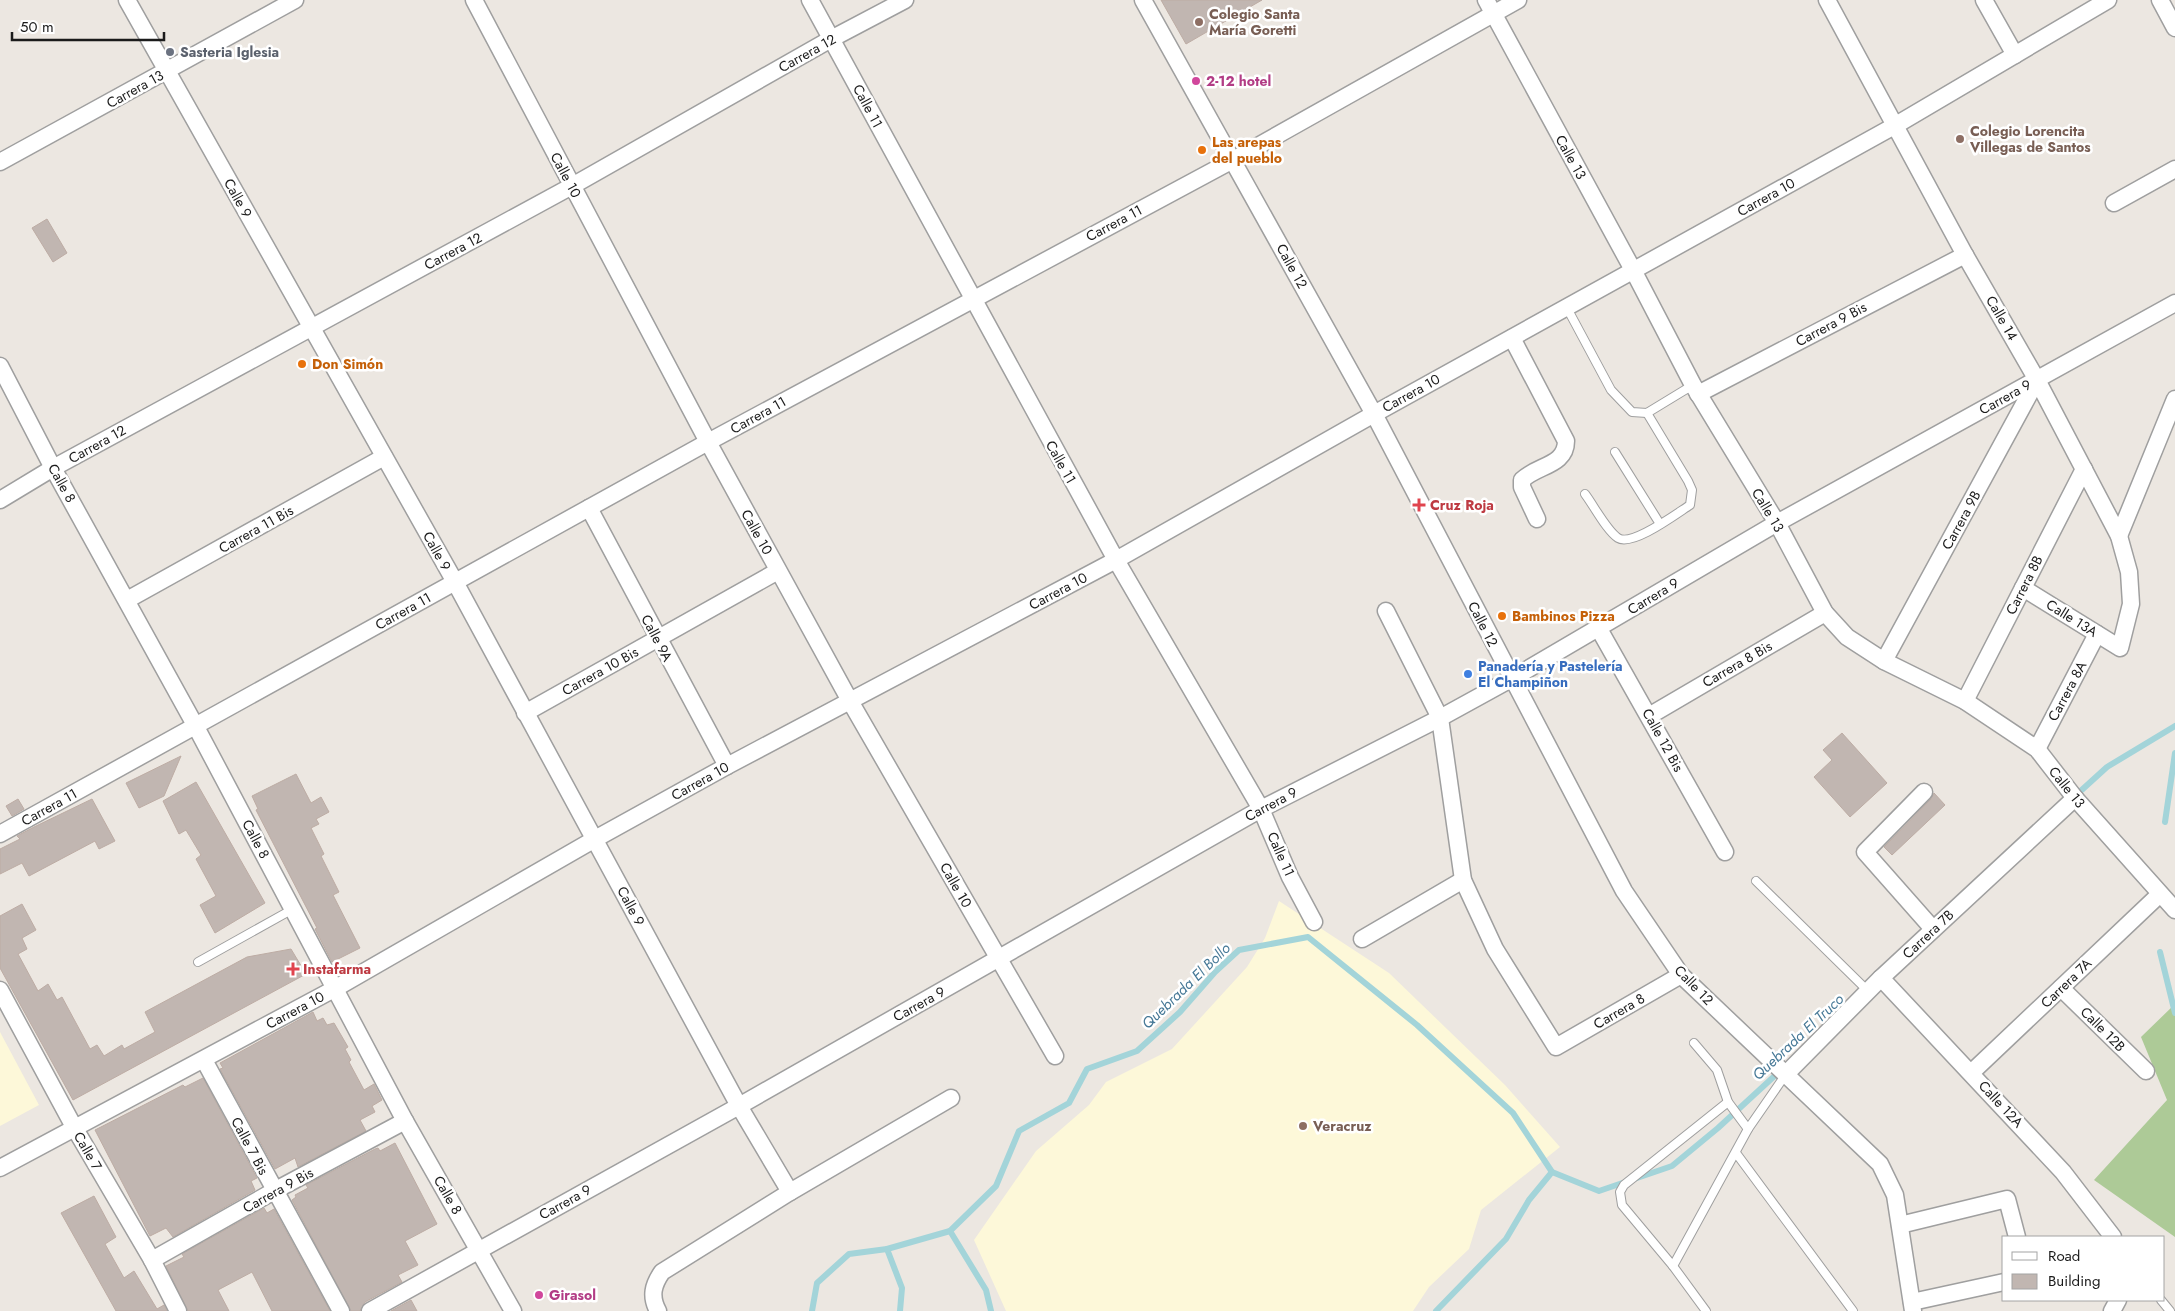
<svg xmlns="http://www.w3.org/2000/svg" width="2175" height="1311" viewBox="0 0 2175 1311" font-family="Jost,sans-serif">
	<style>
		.education { fill: #fdf8d9 }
		.forest { fill: #adca97 }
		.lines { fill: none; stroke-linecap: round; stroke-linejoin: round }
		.stream { stroke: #a3d4d9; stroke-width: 6 }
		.building { fill: #c1b6b1; stroke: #bdaca4 }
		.service-casing { stroke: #9f9f9f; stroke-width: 10 }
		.minor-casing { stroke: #9f9f9f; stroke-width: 19 }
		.service { stroke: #fff; stroke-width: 8 }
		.minor { stroke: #fff; stroke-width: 16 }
		.education-dot { fill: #8d6e63; stroke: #fff; stroke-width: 2 }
		.worship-dot { fill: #6b7280; stroke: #fff; stroke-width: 2 }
		.hotel-dot { fill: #d1479c; stroke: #fff; stroke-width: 2 }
		.food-dot { fill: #e8710a; stroke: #fff; stroke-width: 2 }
		.health-dot { fill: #e0444e; stroke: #fff; stroke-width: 2 }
		.shop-dot { fill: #3f7fe0; stroke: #fff; stroke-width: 2 }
		.labels { text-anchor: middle; stroke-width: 5; stroke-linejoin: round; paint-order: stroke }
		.education-label { font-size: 14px; font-weight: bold; fill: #785e54; stroke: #fff; text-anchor: start }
		.worship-label { font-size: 14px; font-weight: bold; fill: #5b616d; stroke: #fff; text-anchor: start }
		.street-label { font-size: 14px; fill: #1b1b1b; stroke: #fff }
		.hotel-label { font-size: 14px; font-weight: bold; fill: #b23c85; stroke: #fff; text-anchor: start }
		.food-label { font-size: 14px; font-weight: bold; fill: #c56008; stroke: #fff; text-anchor: start }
		.health-label { font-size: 14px; font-weight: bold; fill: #be3a42; stroke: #fff; text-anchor: start }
		.shop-label { font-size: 14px; font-weight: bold; fill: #366cbe; stroke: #fff; text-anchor: start }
		.water-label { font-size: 15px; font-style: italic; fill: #477997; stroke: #fff }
	</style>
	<rect width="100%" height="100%" fill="#ece7e1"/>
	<g class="education">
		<path d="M 1279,901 L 1389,973 L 1505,1085 L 1560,1147 L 1481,1210 L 1469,1249 L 1429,1287 L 1413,1311 L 1006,1311 L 974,1240 L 1036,1151 L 1089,1105 L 1106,1082 L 1172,1049 L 1247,967 L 1265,938 Z"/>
		<path d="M 0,1032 L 39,1105 L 0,1126 Z"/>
	</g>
	<path class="forest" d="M 2175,1004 L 2175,1237 L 2094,1180 L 2167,1100 L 2141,1037 Z"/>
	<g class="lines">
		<g class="stream">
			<path d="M 2074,797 L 2107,767 L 2175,726"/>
			<path d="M 2165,822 L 2175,753"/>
			<path d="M 2160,952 L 2175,1013"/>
			<path d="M 812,1311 L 817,1283 L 849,1254 L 887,1249"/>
			<path d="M 900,1311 L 902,1288 L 887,1249 L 950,1231"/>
			<path d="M 991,1311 L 986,1290 L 950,1231 L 996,1186 L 1019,1131 L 1069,1103 L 1087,1069 L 1137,1051 L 1180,1012 L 1215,972 L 1239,950 L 1308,937 L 1417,1025 L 1513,1113 L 1552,1172"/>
			<path d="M 1436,1311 L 1506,1239 L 1529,1200 L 1552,1172 L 1599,1191 L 1672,1166 L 1718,1128 L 1780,1071"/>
		</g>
	</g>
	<g class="building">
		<path d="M 1161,0 L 1262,0 L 1186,44 Z"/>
		<path d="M 47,219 L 67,253 L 53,262 L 32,228 Z"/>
		<path d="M 1842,733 L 1887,783 L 1850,817 L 1814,777 L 1832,760 L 1823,750 Z"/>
		<path d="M 181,756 L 164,796 L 139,808 L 126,783 Z"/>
		<path d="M 296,774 L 311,803 L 321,797 L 329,812 L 316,819 L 319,824 L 311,828 L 324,854 L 321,856 L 339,892 L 333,895 L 360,948 L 332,962 L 315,929 L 317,928 L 256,810 L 258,809 L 252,796 Z"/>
		<path d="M 196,782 L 265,903 L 215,933 L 200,905 L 216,896 L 196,859 L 201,855 L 186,830 L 179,834 L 163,801 Z"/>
		<path d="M 1934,793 L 1945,805 L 1892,855 L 1884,847 L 1931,799 Z"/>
		<path d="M 18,799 L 24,809 L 12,816 L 6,806 Z"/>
		<path d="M 92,799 L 115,841 L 99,849 L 95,841 L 29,876 L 22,863 L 0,874 L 0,849 L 20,839 L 17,836 L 34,827 Z"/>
		<path d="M 22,904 L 36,930 L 22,938 L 27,949 L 18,954 L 38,991 L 48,984 L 57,1000 L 62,997 L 90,1049 L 97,1045 L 104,1056 L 122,1045 L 124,1049 L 155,1032 L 145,1012 L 247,957 L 291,949 L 306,974 L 73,1100 L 0,968 L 0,916 Z"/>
		<path d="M 313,1012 L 317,1021 L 323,1018 L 327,1025 L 334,1023 L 348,1047 L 345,1049 L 351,1060 L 349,1062 L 364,1090 L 374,1084 L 382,1100 L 372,1106 L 375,1112 L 360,1120 L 366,1131 L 298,1167 L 295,1158 L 275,1169 L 220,1069 L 223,1068 L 220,1063 Z"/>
		<path d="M 203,1078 L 257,1178 L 251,1181 L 255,1190 L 173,1237 L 166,1228 L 150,1236 L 95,1130 L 183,1085 L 185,1087 Z"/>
		<path d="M 395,1143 L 437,1224 L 405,1241 L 418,1265 L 398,1275 L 402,1282 L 365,1302 L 360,1311 L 351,1311 L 292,1200 L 296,1197 L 295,1195 L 308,1188 L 306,1185 L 375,1149 L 378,1148 L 380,1151 Z"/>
		<path d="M 94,1196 L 116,1237 L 105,1244 L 124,1278 L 134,1271 L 157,1309 L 164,1305 L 167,1311 L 116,1311 L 61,1213 Z"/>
		<path d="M 264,1208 L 267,1213 L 274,1209 L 330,1311 L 272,1311 L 252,1272 L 218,1290 L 229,1311 L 188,1311 L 166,1266 L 184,1257 L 182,1254 Z"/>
		<path d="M 411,1300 L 417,1311 L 391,1311 Z"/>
	</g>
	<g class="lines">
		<defs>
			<g id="service">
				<path d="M 1567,308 L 1611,390 L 1632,412 L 1647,413 L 1693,385"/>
				<path d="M 1615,452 L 1660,524"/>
				<path d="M 1585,494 C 1594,506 1607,531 1618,538 C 1632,547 1676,514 1690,505 L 1692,490 L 1688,481 L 1647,413"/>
				<path d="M 1756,881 L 1868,991"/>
				<path d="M 198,962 L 293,909"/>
				<path d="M 1694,1043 L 1717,1070 L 1728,1102 L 1748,1129"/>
				<path d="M 1736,1153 L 1853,1311"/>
				<path d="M 1673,1266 L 1748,1129 L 1786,1074"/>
				<path d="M 2161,1300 L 2170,1311"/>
				<path d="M 1706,1311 L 1673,1266 L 1622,1205 L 1620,1192 L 1624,1185 L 1728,1102"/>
			</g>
			<g id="minor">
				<path d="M 127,0 L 455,582 L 739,1106 L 790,1192 L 951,1098"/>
				<path d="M 474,0 L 708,442 L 850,701 L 1055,1056"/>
				<path d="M 810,0 L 1116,560 L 1261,809 L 1290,877 L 1314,922"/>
				<path d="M 1143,0 L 1374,414 L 1624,891 L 1681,975 L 1880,1164 L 1895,1195 L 1913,1311"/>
				<path d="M 1486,0 L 1633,270 L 1693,385 L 1777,523 L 1825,613 L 1847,637 L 1884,661 L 1965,701 L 2037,749 L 2075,798 L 2175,910"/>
				<path d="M 1827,0 L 1965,255 L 2037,380 L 2119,536 L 2129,572 L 2131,604 L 2120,648 L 2023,588"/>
				<path d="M 1984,0 L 2015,55"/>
				<path d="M 2160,0 L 2175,28"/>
				<path d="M 0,162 L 295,0"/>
				<path d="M 2114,203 L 2175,169"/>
				<path d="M 1512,338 L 1566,441 C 1566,466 1537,465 1522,480 L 1522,487 L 1537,519"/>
				<path d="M 0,366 L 53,468 L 195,725 L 405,1121 L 513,1311"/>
				<path d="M 1698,394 L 1965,255"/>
				<path d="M 0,500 L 53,468 L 572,186 L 831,39 L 905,0"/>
				<path d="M 589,508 L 727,766"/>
				<path d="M 2119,536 L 2175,399"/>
				<path d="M 127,600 L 384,457"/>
				<path d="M 1386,611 L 1440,718 L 1463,880 L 1495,949 L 1556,1047 L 1681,975"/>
				<path d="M 1599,629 L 1725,852"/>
				<path d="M 1884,661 L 2037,380"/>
				<path d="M 1965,701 L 2084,469"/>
				<path d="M 525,713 L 778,571"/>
				<path d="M 1649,716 L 1825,613"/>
				<path d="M 2037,749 L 2097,634"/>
				<path d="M 1924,792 L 1865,852 L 1933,929"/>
				<path d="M 0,834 L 708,442 L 1233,160 L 1518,0"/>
				<path d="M 1362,939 L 1463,880"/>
				<path d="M 1881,978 L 2063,1172 L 2113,1237"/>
				<path d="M 2061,988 L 2146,1071"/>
				<path d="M 0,990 L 74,1127 L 152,1260 L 178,1311"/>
				<path d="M 204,1060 L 341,1311"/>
				<path d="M 1971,1073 L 2160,894"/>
				<path d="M 1786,1074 L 1881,978 L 2075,798"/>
				<path d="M 0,1168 L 336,988 L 595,839 L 727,766 L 1116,560 L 1374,414 L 1896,125 L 2108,0"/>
				<path d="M 1900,1225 L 2007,1199 L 2017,1237"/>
				<path d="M 152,1260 L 274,1191 L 405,1121"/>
				<path d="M 1912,1302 L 2004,1282"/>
				<path d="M 370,1311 L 739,1106 L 1261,809 L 1440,718 L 1511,679 L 1777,523 L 2175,303"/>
				<path d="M 658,1311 C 650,1296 653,1285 662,1272 L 790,1192"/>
				<path d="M 2112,1311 L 2118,1300"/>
			</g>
		</defs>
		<use href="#service" class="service-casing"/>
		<use href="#minor" class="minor-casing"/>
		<use href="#service" class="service"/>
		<use href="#minor" class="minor"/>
	</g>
	<g class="education-dot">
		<circle cx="1199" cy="22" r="5"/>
		<circle cx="1960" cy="139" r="5"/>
		<circle cx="1303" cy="1126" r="5"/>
	</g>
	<circle class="worship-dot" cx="170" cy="52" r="5"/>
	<g class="hotel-dot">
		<circle cx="1196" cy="81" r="5"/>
		<circle cx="539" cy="1295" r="5"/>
	</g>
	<g class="food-dot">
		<circle cx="1202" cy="150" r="5"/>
		<circle cx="302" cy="364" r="5"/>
		<circle cx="1502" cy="616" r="5"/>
	</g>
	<g class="health-dot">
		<path d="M1416.5 497.5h5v5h5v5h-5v5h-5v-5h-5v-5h5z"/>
		<path d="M290.5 961.5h5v5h5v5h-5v5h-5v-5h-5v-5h5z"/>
	</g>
	<circle class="shop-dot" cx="1468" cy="674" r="5"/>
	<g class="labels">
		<g class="education-label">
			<text x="1209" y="19">Colegio Santa<tspan x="1209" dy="16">María Goretti</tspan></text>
			<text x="1970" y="136">Colegio Lorencita<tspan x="1970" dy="16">Villegas de Santos</tspan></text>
			<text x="1313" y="1131">Veracruz</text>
		</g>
		<g class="worship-label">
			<text x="180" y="57">Sasteria Iglesia</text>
		</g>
		<g class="street-label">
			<text transform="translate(807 53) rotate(-29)" y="5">Carrera 12</text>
			<text transform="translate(135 89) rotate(-29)" y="5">Carrera 13</text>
			<text transform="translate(868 106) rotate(62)" y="5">Calle 11</text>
			<text transform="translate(1571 157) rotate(61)" y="5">Calle 13</text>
			<text transform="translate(566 175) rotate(62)" y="5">Calle 10</text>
			<text transform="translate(1766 197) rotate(-29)" y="5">Carrera 10</text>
			<text transform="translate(238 198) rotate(61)" y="5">Calle 9</text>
			<text transform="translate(1114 223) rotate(-28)" y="5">Carrera 11</text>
			<text transform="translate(453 251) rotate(-28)" y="5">Carrera 12</text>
			<text transform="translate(1292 266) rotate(61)" y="5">Calle 12</text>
			<text transform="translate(2002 318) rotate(60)" y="5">Calle 14</text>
			<text transform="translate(1831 324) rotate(-28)" y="5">Carrera 9 Bis</text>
			<text transform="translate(1411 393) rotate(-29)" y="5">Carrera 10</text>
			<text transform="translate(2005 397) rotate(-29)" y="5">Carrera 9</text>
			<text transform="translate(758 415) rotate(-29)" y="5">Carrera 11</text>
			<text transform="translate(97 444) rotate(-29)" y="5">Carrera 12</text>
			<text transform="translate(1061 462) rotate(61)" y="5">Calle 11</text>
			<text transform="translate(62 483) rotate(61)" y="5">Calle 8</text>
			<text transform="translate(1768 510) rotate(59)" y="5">Calle 13</text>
			<text transform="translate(1961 520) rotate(-61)" y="5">Carrera 9B</text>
			<text transform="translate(256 529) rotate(-29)" y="5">Carrera 11 Bis</text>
			<text transform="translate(757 532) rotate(61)" y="5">Calle 10</text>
			<text transform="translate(437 551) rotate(61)" y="5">Calle 9</text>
			<text transform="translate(2024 585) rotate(-63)" y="5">Carrera 8B</text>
			<text transform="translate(1058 591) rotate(-28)" y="5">Carrera 10</text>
			<text transform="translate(1653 596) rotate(-31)" y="5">Carrera 9</text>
			<text transform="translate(403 611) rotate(-29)" y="5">Carrera 11</text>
			<text transform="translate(2072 618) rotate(32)" y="5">Calle 13A</text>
			<text transform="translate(1483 624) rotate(63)" y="5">Calle 12</text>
			<text transform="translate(657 638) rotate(62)" y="5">Calle 9A</text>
			<text transform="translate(1737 664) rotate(-30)" y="5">Carrera 8 Bis</text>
			<text transform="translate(600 671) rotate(-29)" y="5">Carrera 10 Bis</text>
			<text transform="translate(2067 691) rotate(-62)" y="5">Carrera 8A</text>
			<text transform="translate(1663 740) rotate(61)" y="5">Calle 12 Bis</text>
			<text transform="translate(700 781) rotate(-29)" y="5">Carrera 10</text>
			<text transform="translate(2067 787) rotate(51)" y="5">Calle 13</text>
			<text transform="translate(1271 804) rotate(-28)" y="5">Carrera 9</text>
			<text transform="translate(49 807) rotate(-29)" y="5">Carrera 11</text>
			<text transform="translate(256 839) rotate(62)" y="5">Calle 8</text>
			<text transform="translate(1281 854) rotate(66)" y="5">Calle 11</text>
			<text transform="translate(956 885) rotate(60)" y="5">Calle 10</text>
			<text transform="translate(631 906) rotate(62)" y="5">Calle 9</text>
			<text transform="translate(1928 934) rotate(-43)" y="5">Carrera 7B</text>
			<text transform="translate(2066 983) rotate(-44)" y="5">Carrera 7A</text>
			<text transform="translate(1694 985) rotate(46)" y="5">Calle 12</text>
			<text transform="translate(919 1004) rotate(-29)" y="5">Carrera 9</text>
			<text transform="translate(295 1010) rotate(-28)" y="5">Carrera 10</text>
			<text transform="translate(1619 1011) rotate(-30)" y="5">Carrera 8</text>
			<text transform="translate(2103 1029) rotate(45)" y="5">Calle 12B</text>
			<text transform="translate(2001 1104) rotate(47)" y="5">Calle 12A</text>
			<text transform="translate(250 1146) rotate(62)" y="5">Calle 7 Bis</text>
			<text transform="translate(88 1151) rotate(60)" y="5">Calle 7</text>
			<text transform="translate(278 1190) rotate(-29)" y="5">Carrera 9 Bis</text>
			<text transform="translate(448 1195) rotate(60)" y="5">Calle 8</text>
			<text transform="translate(565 1202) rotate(-29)" y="5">Carrera 9</text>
		</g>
		<g class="hotel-label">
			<text x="1206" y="86">2-12 hotel</text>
			<text x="549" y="1300">Girasol</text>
		</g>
		<g class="food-label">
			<text x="1212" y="147">Las arepas<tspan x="1212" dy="16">del pueblo</tspan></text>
			<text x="312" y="369">Don Simón</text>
			<text x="1512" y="621">Bambinos Pizza</text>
		</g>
		<g class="health-label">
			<text x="1430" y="510">Cruz Roja</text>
			<text x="303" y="974">Instafarma</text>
		</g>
		<g class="shop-label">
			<text x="1478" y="671">Panadería y Pastelería<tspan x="1478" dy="16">El Champiñon</tspan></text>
		</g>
		<g class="water-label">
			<text transform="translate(1186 986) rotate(-44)" y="5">Quebrada El Bollo</text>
			<text transform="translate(1798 1037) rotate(-43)" y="5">Quebrada El Truco</text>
		</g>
	</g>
	<rect x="2002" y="1236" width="162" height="65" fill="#ffffff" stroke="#a4a4a4"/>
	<rect x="2012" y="1252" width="25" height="8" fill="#ffffff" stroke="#a4a4a4"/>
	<text x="2048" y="1261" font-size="15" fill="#1b1b1b">Road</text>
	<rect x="2012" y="1274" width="25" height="15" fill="#c1b6b1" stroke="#a4a4a4"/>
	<text x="2048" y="1286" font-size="15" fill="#1b1b1b">Building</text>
	<path d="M12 32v8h152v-8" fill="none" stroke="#1b1b1b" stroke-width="2.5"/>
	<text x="20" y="32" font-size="15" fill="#1b1b1b" stroke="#ffffff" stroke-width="4" paint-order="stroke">50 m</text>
</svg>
